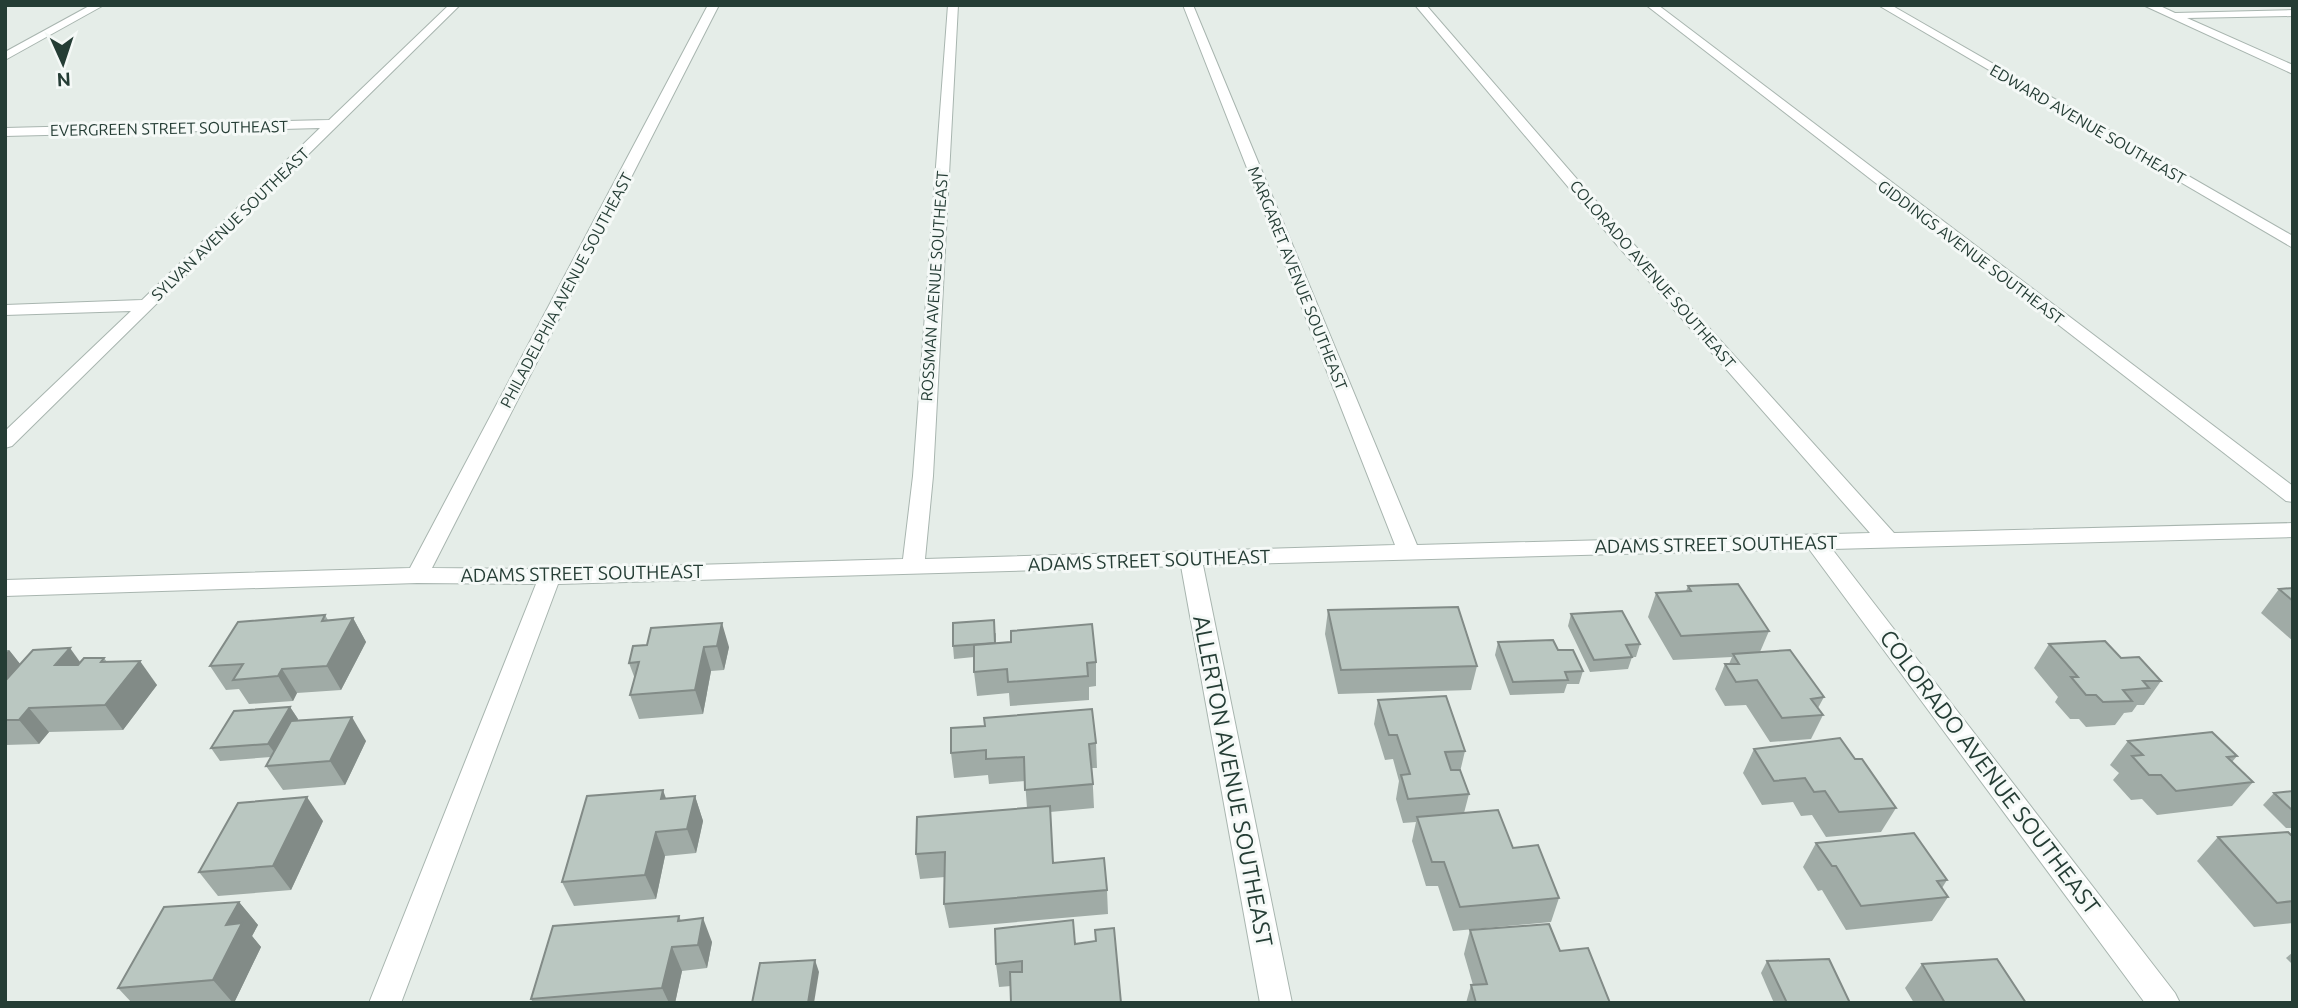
<svg xmlns="http://www.w3.org/2000/svg" width="2298" height="1008" viewBox="0 0 2298 1008" font-family="Ubuntu,sans-serif">
	<style>
		.lines { fill: none; stroke-linecap: round; stroke-linejoin: round }
		.street-casing { stroke: #a8b5af; stroke-width: 2 }
		.street { fill: #fff; fill-rule: evenodd }
		.wall { fill: #a0aba6 }
		.shaded-wall { fill: #828b87 }
		.building { fill: #bac7c1; stroke: #828b87; stroke-width: 2 }
		.labels { text-anchor: middle; stroke-width: 6; stroke-linejoin: round; paint-order: stroke }
		.far-street-label { font-size: 16px; fill: #253d35; stroke: #f5f9f7 }
		.street-label { font-size: 19px; fill: #253d35; stroke: #f5f9f7 }
		.near-street-label { font-size: 23px; fill: #253d35; stroke: #f5f9f7 }
	</style>
	<rect width="100%" height="100%" fill="#e5ede8"/>
	<g class="lines">
		<defs>
			<g id="street">
				<path d="M 91,5 L 104,5 L 5,60 L 5,52 Z"/>
				<path d="M 449,5 L 460,5 L 12,446 L 5,448 L 5,431 L 131,311 L 5,315 L 5,305 L 142,300 L 320,128 L 5,136 L 5,128 L 329,120 Z"/>
				<path d="M 708,5 L 719,5 L 432,568 L 550,569 L 903,559 L 913,476 L 948,5 L 958,5 L 933,476 L 925,559 L 1395,545 L 1183,5 L 1193,5 L 1417,545 L 1870,533 L 1617,245 L 1415,5 L 1426,5 L 1629,239 L 1894,533 L 2293,523 L 2293,537 L 1832,549 L 2175,993 L 2180,1003 L 2145,1003 L 1809,549 L 1203,565 L 1292,1003 L 1260,1003 L 1181,566 L 558,584 L 401,1003 L 369,1003 L 536,584 L 417,583 L 5,596 L 5,580 L 410,568 Z"/>
				<path d="M 1646,5 L 1658,5 L 2293,486 L 2293,502 L 2286,501 Z"/>
				<path d="M 1878,5 L 1891,5 L 2293,236 L 2293,248 Z"/>
				<path d="M 2143,5 L 2158,5 L 2175,13 L 2293,10 L 2293,16 L 2187,18 L 2293,65 L 2293,74 Z"/>
			</g>
		</defs>
		<use href="#street" class="street-casing"/>
		<use href="#street" class="street"/>
	</g>
	<g class="wall">
		<path d="M 1688,586 L 1769,631 L 1760,652 L 1824,697 L 1818,708 L 1823,715 L 1811,739 L 1770,742 L 1746,705 L 1725,706 L 1715,689 L 1725,664 L 1729,664 L 1732,657 L 1673,660 L 1648,617 L 1656,593 L 1686,591 Z"/>
		<path d="M 2293,588 L 2293,641 L 2261,613 L 2279,589 Z"/>
		<path d="M 1328,610 L 1477,666 L 1471,690 L 1338,694 L 1325,634 Z"/>
		<path d="M 1571,614 L 1640,644 L 1636,657 L 1632,657 L 1628,669 L 1590,672 L 1568,626 Z"/>
		<path d="M 325,615 L 328,620 L 353,618 L 366,642 L 341,690 L 297,693 L 293,701 L 249,704 L 239,689 L 226,690 L 210,666 Z"/>
		<path d="M 996,633 L 996,643 L 1096,662 L 1096,686 L 1089,687 L 1089,700 L 1010,706 L 1009,693 L 977,696 L 974,672 L 974,657 L 954,659 L 953,646 Z"/>
		<path d="M 1498,642 L 1558,650 L 1583,671 L 1579,684 L 1567,684 L 1564,693 L 1510,695 L 1495,655 Z"/>
		<path d="M 2049,644 L 2121,658 L 2161,681 L 2144,705 L 2137,705 L 2132,712 L 2124,713 L 2115,725 L 2086,727 L 2079,719 L 2070,719 L 2055,702 L 2058,697 L 2034,668 Z"/>
		<path d="M 633,646 L 729,647 L 724,670 L 711,671 L 703,714 L 639,719 L 630,695 L 635,679 L 629,663 Z"/>
		<path d="M 5,650 L 9,650 L 20,664 L 80,662 L 104,658 L 107,662 L 157,685 L 123,730 L 49,732 L 39,744 L 5,745 Z"/>
		<path d="M 1378,700 L 1465,751 L 1460,772 L 1469,794 L 1464,813 L 1513,848 L 1559,898 L 1551,922 L 1453,931 L 1438,886 L 1426,886 L 1412,841 L 1416,822 L 1403,823 L 1396,799 L 1399,781 L 1393,759 L 1385,760 L 1374,724 Z"/>
		<path d="M 290,707 L 298,719 L 297,721 L 366,741 L 345,785 L 283,790 L 266,766 L 271,757 L 220,761 L 211,748 Z"/>
		<path d="M 2128,741 L 2237,756 L 2232,762 L 2253,782 L 2232,806 L 2157,815 L 2142,799 L 2131,800 L 2113,780 L 2119,773 L 2110,765 Z"/>
		<path d="M 1096,743 L 1097,768 L 1092,768 L 1094,808 L 1050,812 L 1053,863 L 1107,890 L 1108,914 L 949,928 L 944,904 L 945,877 L 920,879 L 916,854 L 1027,808 L 1025,781 L 989,784 L 988,775 L 954,778 L 951,753 Z"/>
		<path d="M 1754,749 L 1855,759 L 1896,808 L 1881,832 L 1826,837 L 1812,815 L 1801,816 L 1793,802 L 1762,805 L 1743,773 Z"/>
		<path d="M 2293,791 L 2293,828 L 2286,828 L 2263,805 L 2274,793 Z"/>
		<path d="M 695,796 L 703,821 L 696,853 L 665,856 L 656,899 L 574,906 L 562,882 L 666,799 Z"/>
		<path d="M 323,821 L 291,890 L 218,896 L 199,872 Z"/>
		<path d="M 2218,837 L 2293,837 L 2293,923 L 2254,927 L 2197,861 Z"/>
		<path d="M 1816,843 L 1947,880 L 1942,888 L 1948,897 L 1932,921 L 1846,930 L 1822,890 L 1818,891 L 1803,867 Z"/>
		<path d="M 239,902 L 258,925 L 252,936 L 261,947 L 234,1003 L 132,1003 L 118,988 Z"/>
		<path d="M 679,916 L 681,921 L 712,942 L 707,968 L 682,971 L 675,1003 L 533,1003 L 531,999 Z"/>
		<path d="M 1470,930 L 1560,951 L 1610,1003 L 1466,1003 L 1471,985 L 1473,985 L 1464,954 Z"/>
		<path d="M 1075,944 L 1121,1003 L 1011,986 L 999,987 L 996,964 Z"/>
		<path d="M 2293,952 L 2293,965 L 2286,958 Z"/>
		<path d="M 1767,961 L 1850,1003 L 1774,1003 L 1761,973 Z"/>
		<path d="M 1922,964 L 2026,1003 L 1914,1003 L 1905,988 Z"/>
	</g>
	<g class="shaded-wall">
		<path d="M 353,618 L 366,642 L 341,690 L 327,666 Z"/>
		<path d="M 722,623 L 729,647 L 724,670 L 717,646 Z"/>
		<path d="M 704,647 L 711,671 L 703,714 L 695,690 Z"/>
		<path d="M 70,648 L 88,673 L 55,665 Z"/>
		<path d="M 9,650 L 28,674 L 5,700 L 5,654 Z"/>
		<path d="M 140,661 L 157,685 L 123,730 L 105,705 Z"/>
		<path d="M 282,669 L 297,693 L 293,701 L 278,676 Z"/>
		<path d="M 290,707 L 298,719 L 277,756 L 268,744 Z"/>
		<path d="M 29,708 L 49,732 L 39,744 L 19,720 Z"/>
		<path d="M 352,717 L 366,741 L 345,785 L 330,761 Z"/>
		<path d="M 663,790 L 672,815 L 661,799 Z"/>
		<path d="M 695,796 L 703,821 L 696,853 L 687,829 Z"/>
		<path d="M 307,797 L 323,821 L 291,890 L 273,866 Z"/>
		<path d="M 656,832 L 665,856 L 656,899 L 645,875 Z"/>
		<path d="M 239,902 L 258,925 L 252,936 L 261,947 L 234,1003 L 233,1003 L 213,980 L 226,925 Z"/>
		<path d="M 703,918 L 712,942 L 707,968 L 698,945 Z"/>
		<path d="M 672,947 L 682,971 L 675,1003 L 669,1003 L 662,988 Z"/>
		<path d="M 815,960 L 819,972 L 814,1003 L 808,1003 Z"/>
	</g>
	<g class="building">
		<path d="M 1738,584 L 1769,631 L 1681,636 L 1656,593 L 1691,591 L 1688,586 Z"/>
		<path d="M 2293,588 L 2293,601 L 2279,589 Z"/>
		<path d="M 1458,607 L 1477,666 L 1341,670 L 1328,610 Z"/>
		<path d="M 1622,611 L 1640,644 L 1626,645 L 1632,657 L 1594,660 L 1571,614 Z"/>
		<path d="M 325,615 L 322,621 L 353,618 L 327,666 L 282,669 L 278,676 L 233,680 L 243,664 L 210,666 L 238,622 Z"/>
		<path d="M 994,620 L 995,643 L 953,646 L 953,623 Z"/>
		<path d="M 722,623 L 717,646 L 704,647 L 695,690 L 630,695 L 639,662 L 629,663 L 633,646 L 647,645 L 651,628 Z"/>
		<path d="M 1092,624 L 1096,662 L 1087,663 L 1088,676 L 1008,682 L 1007,669 L 974,672 L 974,645 L 1011,642 L 1011,631 Z"/>
		<path d="M 1553,640 L 1558,650 L 1573,650 L 1583,671 L 1565,672 L 1568,680 L 1513,682 L 1498,642 Z"/>
		<path d="M 2105,641 L 2121,658 L 2139,657 L 2161,681 L 2143,681 L 2149,688 L 2123,690 L 2132,701 L 2103,702 L 2096,695 L 2086,695 L 2071,677 L 2078,677 L 2049,644 Z"/>
		<path d="M 70,648 L 55,665 L 78,665 L 84,658 L 104,658 L 101,662 L 140,661 L 105,705 L 29,708 L 19,720 L 5,720 L 5,681 L 33,650 Z"/>
		<path d="M 1790,650 L 1824,697 L 1811,699 L 1823,715 L 1782,718 L 1757,680 L 1736,682 L 1725,664 L 1739,664 L 1733,654 Z"/>
		<path d="M 1446,696 L 1465,751 L 1445,752 L 1451,770 L 1460,770 L 1469,794 L 1408,799 L 1401,775 L 1410,774 L 1397,735 L 1389,735 L 1378,700 Z"/>
		<path d="M 290,707 L 268,744 L 211,748 L 234,711 Z"/>
		<path d="M 1092,709 L 1096,743 L 1089,744 L 1093,784 L 1025,790 L 1024,757 L 986,759 L 986,750 L 951,753 L 951,728 L 985,726 L 984,718 Z"/>
		<path d="M 352,717 L 330,761 L 266,766 L 291,721 Z"/>
		<path d="M 2212,732 L 2237,756 L 2227,757 L 2253,782 L 2176,791 L 2161,775 L 2149,775 L 2132,756 L 2143,755 L 2128,741 Z"/>
		<path d="M 1840,738 L 1855,759 L 1862,759 L 1896,808 L 1839,812 L 1825,791 L 1814,792 L 1805,778 L 1774,781 L 1754,749 Z"/>
		<path d="M 663,790 L 661,799 L 695,796 L 687,829 L 656,832 L 645,875 L 562,882 L 587,796 Z"/>
		<path d="M 2293,791 L 2293,811 L 2274,793 Z"/>
		<path d="M 307,797 L 273,866 L 199,872 L 238,803 Z"/>
		<path d="M 1050,806 L 1053,863 L 1104,858 L 1107,890 L 944,904 L 945,852 L 916,854 L 917,817 Z"/>
		<path d="M 1498,810 L 1513,848 L 1538,845 L 1559,898 L 1460,907 L 1444,862 L 1432,862 L 1417,817 Z"/>
		<path d="M 2288,832 L 2293,837 L 2293,901 L 2277,903 L 2218,837 Z"/>
		<path d="M 1914,833 L 1947,880 L 1937,881 L 1948,897 L 1861,906 L 1836,866 L 1832,866 L 1816,843 Z"/>
		<path d="M 239,902 L 226,925 L 242,923 L 213,980 L 118,988 L 164,907 Z"/>
		<path d="M 679,916 L 678,921 L 703,918 L 698,945 L 672,947 L 662,988 L 531,999 L 553,926 Z"/>
		<path d="M 1073,920 L 1075,944 L 1096,941 L 1095,930 L 1114,928 L 1121,1003 L 1011,1003 L 1010,972 L 1022,972 L 1022,961 L 996,964 L 995,929 Z"/>
		<path d="M 1549,924 L 1560,951 L 1588,948 L 1610,1003 L 1476,1003 L 1471,985 L 1487,984 L 1470,930 Z"/>
		<path d="M 1829,959 L 1850,1003 L 1787,1003 L 1767,961 Z"/>
		<path d="M 1997,959 L 2026,1003 L 1945,1003 L 1922,964 Z"/>
		<path d="M 815,960 L 808,1003 L 752,1003 L 760,963 Z"/>
	</g>
	<g class="labels">
		<g class="far-street-label">
			<text transform="translate(2088 124) rotate(30)" y="6">EDWARD AVENUE SOUTHEAST</text>
			<text transform="translate(169 128) rotate(-1)" y="6">EVERGREEN STREET SOUTHEAST</text>
			<text transform="translate(230 224) rotate(-44)" y="6">SYLVAN AVENUE SOUTHEAST</text>
			<text transform="translate(1971 252) rotate(37)" y="6">GIDDINGS AVENUE SOUTHEAST</text>
			<text transform="translate(1653 274) rotate(49)" y="6">COLORADO AVENUE SOUTHEAST</text>
			<text transform="translate(1298 278) rotate(68)" y="6">MARGARET AVENUE SOUTHEAST</text>
			<text transform="translate(934 286) rotate(-86)" y="6">ROSSMAN AVENUE SOUTHEAST</text>
			<text transform="translate(566 290) rotate(-62)" y="6">PHILADELPHIA AVENUE SOUTHEAST</text>
		</g>
		<g class="street-label">
			<text transform="translate(1716 544) rotate(-1)" y="7">ADAMS STREET SOUTHEAST</text>
			<text transform="translate(1149 560) rotate(-2)" y="7">ADAMS STREET SOUTHEAST</text>
			<text transform="translate(582 573) rotate(-1)" y="7">ADAMS STREET SOUTHEAST</text>
		</g>
		<g class="near-street-label">
			<text transform="translate(1990 772) rotate(53)" y="8">COLORADO AVENUE SOUTHEAST</text>
			<text transform="translate(1233 781) rotate(79)" y="8">ALLERTON AVENUE SOUTHEAST</text>
		</g>
	</g>
	<rect width="2298" height="1008" fill="none" stroke="#253d35" stroke-width="14"/>
	<g transform="translate(63 63) rotate(177)" stroke="#f5f9f7" stroke-width="5" paint-order="stroke">
	<path d="M0-5L12 26L0 18L-12 26Z" fill="#253d35"/>
	<text y="-10" font-size="19" font-weight="bold" text-anchor="middle" fill="#253d35">N</text>
	</g>
</svg>
